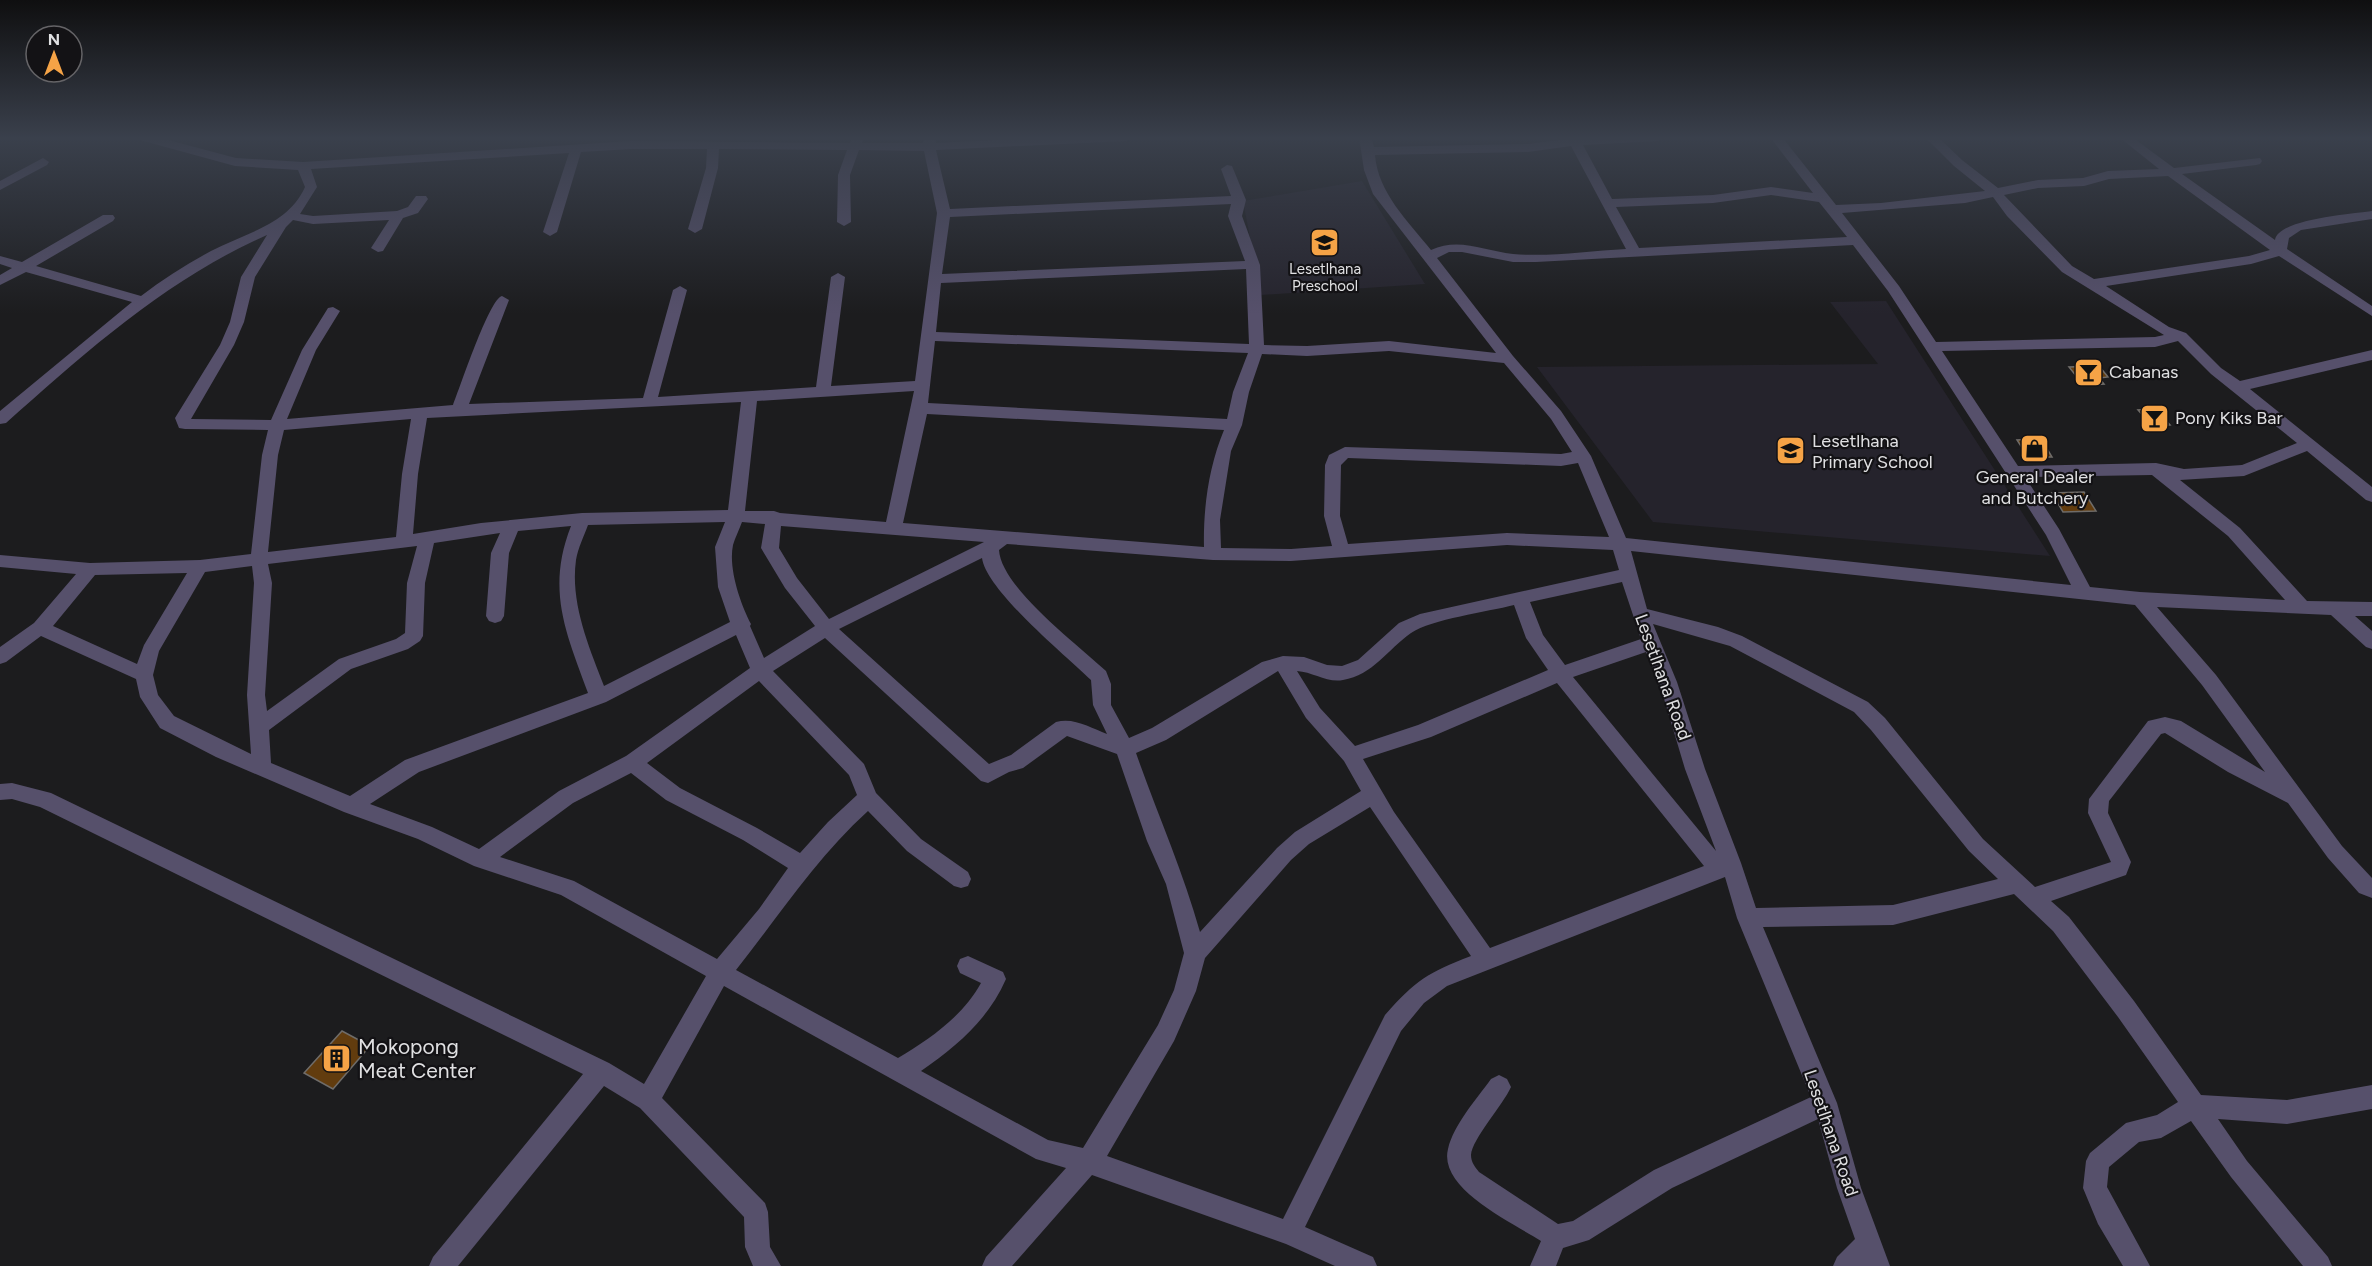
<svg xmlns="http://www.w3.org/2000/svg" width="2372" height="1266" viewBox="0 0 2372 1266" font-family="Figtree,sans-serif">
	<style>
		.built { fill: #25232c }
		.building { fill: #623c0e; stroke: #6f6c69; stroke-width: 1.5 }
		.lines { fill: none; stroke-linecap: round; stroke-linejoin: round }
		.minor { fill: #56506b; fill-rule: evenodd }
		.labels { text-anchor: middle; stroke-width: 4.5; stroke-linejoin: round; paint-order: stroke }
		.far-poi-label { font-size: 15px; fill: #e0e0e2; stroke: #131215 }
		.poi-label { font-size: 18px; fill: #e0e0e2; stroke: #131215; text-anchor: start }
		.street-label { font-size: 18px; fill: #e0e0e2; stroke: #131215 }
		.near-poi-label { font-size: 21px; fill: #e0e0e2; stroke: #131215; text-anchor: start }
	</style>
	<rect width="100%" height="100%" fill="#1c1c1e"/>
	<g class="built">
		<path d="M 1362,181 L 1425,284 L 1261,295 L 1243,201 Z"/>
		<path d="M 1886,301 L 2050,556 L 1653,522 L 1537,367 L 1878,364 L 1830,302 Z"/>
	</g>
	<g class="building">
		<path d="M 2099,366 L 2108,377 L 2099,378 L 2104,384 L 2090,385 L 2084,377 L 2077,377 L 2069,367 Z"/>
		<path d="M 2155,409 L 2170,425 L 2153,427 L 2138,410 Z"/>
		<path d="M 2041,439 L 2052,457 L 2028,457 L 2017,440 Z"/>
		<path d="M 2084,492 L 2096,511 L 2063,512 L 2052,493 Z"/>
		<path d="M 342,1031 L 370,1046 L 333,1089 L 304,1073 Z"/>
	</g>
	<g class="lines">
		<g class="minor">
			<path d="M 138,137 L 157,137 L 236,158 L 303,162 L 631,141 L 850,143 L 852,137 L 864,137 L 862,143 L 923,143 L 924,137 L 936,137 L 936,143 L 1058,137 L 1132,137 L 1126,141 L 936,150 L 950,209 L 1231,196 L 1221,169 L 1227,165 L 1232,166 L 1246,200 L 1242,216 L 1260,265 L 1264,345 L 1307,346 L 1389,341 L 1496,353 L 1373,194 L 1364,170 L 1359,137 L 1371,137 L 1374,147 L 1528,144 L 1567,139 L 1566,137 L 1664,137 L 1658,141 L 1583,145 L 1612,199 L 1713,195 L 1771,187 L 1813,193 L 1770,137 L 1782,137 L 1836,205 L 1881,203 L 1985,191 L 1954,166 L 1925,137 L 1938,137 L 1962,160 L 1998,188 L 2038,180 L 2083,178 L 2108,171 L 2159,169 L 2119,137 L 2132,137 L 2174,168 L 2260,158 L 2262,161 L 2260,164 L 2256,165 L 2182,174 L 2275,240 C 2278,219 2352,214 2372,211 L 2372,219 L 2301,230 L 2289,238 L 2287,249 L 2372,306 L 2372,316 L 2279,256 L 2251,264 L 2106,286 L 2169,327 L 2186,333 L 2221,368 L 2240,381 L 2372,350 L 2372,360 L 2250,389 L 2372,487 L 2372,502 L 2366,500 L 2307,451 L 2244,476 L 2180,480 L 2240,528 L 2307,601 L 2372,602 L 2372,616 L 2355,616 L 2372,631 L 2372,649 L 2366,647 L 2331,615 L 2157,607 L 2216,675 L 2342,846 L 2372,878 L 2372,898 L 2359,893 L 2328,858 L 2288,803 L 2228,772 L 2165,733 L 2161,734 L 2109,801 L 2108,813 L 2131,862 L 2126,875 L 2051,901 L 2069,917 L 2134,1001 L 2201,1095 L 2287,1100 L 2372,1085 L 2372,1109 L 2287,1124 L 2218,1119 L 2247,1161 L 2328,1257 L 2332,1266 L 2303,1266 L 2231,1177 L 2191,1121 L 2161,1138 L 2139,1142 L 2109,1167 L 2107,1187 L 2150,1266 L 2123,1266 L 2098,1224 L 2083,1188 L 2086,1161 L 2090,1153 L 2126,1123 L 2157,1115 L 2178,1102 L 2118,1017 L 2053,931 L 2014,894 L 1893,925 L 1763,927 L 1837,1103 L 1861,1188 L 1890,1266 L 1833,1266 L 1837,1257 L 1855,1239 L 1837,1188 L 1818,1119 L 1672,1188 L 1589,1240 L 1563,1248 L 1556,1266 L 1530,1266 L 1541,1241 C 1513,1223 1438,1189 1448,1149 C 1454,1124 1476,1100 1491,1079 L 1499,1075 L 1507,1079 L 1511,1087 C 1503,1105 1472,1139 1471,1155 C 1471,1162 1475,1167 1479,1172 L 1558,1224 L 1573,1221 L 1654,1170 L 1811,1097 L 1737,918 L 1725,877 L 1447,986 L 1424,1003 L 1401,1031 L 1305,1227 L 1373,1257 L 1377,1266 L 1335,1266 L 1286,1244 L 1092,1175 L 1012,1266 L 982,1266 L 986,1257 L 1066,1168 L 1036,1159 L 724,986 L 662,1098 L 765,1203 L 768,1212 L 770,1247 L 781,1266 L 753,1266 L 745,1247 L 744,1217 L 640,1108 L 604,1086 L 458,1266 L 429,1266 L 433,1257 L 583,1074 L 40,807 L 12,799 L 0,800 L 0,784 L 12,783 L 51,793 L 609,1063 L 644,1084 L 706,976 L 561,895 L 474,866 L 418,839 L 344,812 L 216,757 L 160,728 L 140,697 L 136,679 L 41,636 L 6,662 L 0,664 L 0,647 L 34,623 L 76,574 L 0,567 L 0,555 L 90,563 L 200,560 L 251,554 L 262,455 L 268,430 L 185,429 L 179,428 L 175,418 L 220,345 L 230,322 L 241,277 L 267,235 C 167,279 87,351 6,423 L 0,424 L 0,411 L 132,302 L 26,272 L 0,285 L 0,275 L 12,268 L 0,264 L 0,256 L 22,262 L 103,215 L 113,215 L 115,218 L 113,221 L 36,266 L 141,296 C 163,279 187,264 211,251 C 245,233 288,225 305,187 L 298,170 L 235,166 L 140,140 ZM 1571,146 L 1626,249 C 1589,251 1550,257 1513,254 C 1484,251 1459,237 1431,250 C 1408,221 1378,193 1375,155 L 1528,152 ZM 631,149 L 707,149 L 706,168 L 688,229 L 695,233 L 702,229 L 718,168 L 719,149 L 847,150 L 838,175 L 837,222 L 844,226 L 851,222 L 850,175 L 859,150 L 924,151 L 937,213 L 915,381 L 831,386 L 845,277 L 838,273 L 831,277 L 816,387 L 658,397 L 687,290 L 680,286 L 673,290 L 643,398 L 469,404 L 509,300 L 502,296 C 489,299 460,388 453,405 L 287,419 L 316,350 L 340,311 L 333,307 L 328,308 L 302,350 L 271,420 L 191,419 L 234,345 L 244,322 L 255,277 L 286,227 L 293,220 L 313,224 L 389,220 L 371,248 L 378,252 L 383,251 L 403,218 L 418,213 L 428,199 L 426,196 L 416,196 L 408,207 L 397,211 L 313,216 L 300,214 L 317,187 L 311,169 L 569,153 L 543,232 L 550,236 L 557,232 L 581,152 ZM 2168,176 L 2270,250 L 2249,256 L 2094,279 L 2072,266 L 2004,195 L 2038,188 L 2084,186 L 2109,179 ZM 1771,195 L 1819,202 L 1847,237 L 1639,248 L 1616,207 L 1713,203 ZM 1993,197 L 2007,216 L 2062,272 L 2164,335 L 2155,337 L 1936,342 L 1899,286 L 1842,213 L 1965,203 ZM 1231,204 L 1228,216 L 1245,261 L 942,274 L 950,217 ZM 1853,245 L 1888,291 L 2046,535 L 2071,585 L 1626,538 L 1591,456 L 1561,411 L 1513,356 L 1437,258 L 1449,252 L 1462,252 L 1513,262 L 1536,262 ZM 1246,269 L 1249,344 L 936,332 L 941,283 ZM 935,341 L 1248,353 L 1233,392 L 1227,419 L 928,403 ZM 2178,341 L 2211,374 L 2297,443 L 2242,465 L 2184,469 L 2156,463 L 2018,466 L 1942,351 L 2155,347 ZM 1389,351 L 1504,363 L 1551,419 L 1572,452 L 1561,454 L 1345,447 L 1329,455 L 1325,465 L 1324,516 L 1332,546 L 1291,549 L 1221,548 L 1220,520 L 1231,451 L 1242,425 L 1249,392 L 1262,354 L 1307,356 ZM 914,391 L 886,522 L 780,513 L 774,511 L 745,511 L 757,401 ZM 741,402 L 728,510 L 582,513 L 481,523 L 413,534 L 418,474 L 427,418 ZM 927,414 L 1224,430 C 1209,466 1203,508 1204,547 L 903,523 ZM 411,419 L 402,474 L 396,537 L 268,552 L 278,455 L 284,430 ZM 1348,458 L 1561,466 L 1578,463 L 1609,537 L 1507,533 L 1348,544 L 1340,516 L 1341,465 ZM 2152,475 L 2228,536 L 2285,600 L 2140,592 L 2090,587 L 2059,529 L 2025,477 ZM 725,522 L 715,547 L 718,587 L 730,622 L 604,686 C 589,647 570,603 576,560 C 578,548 584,536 588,525 ZM 742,522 L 765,524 L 761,548 L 785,588 L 815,626 L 764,658 L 750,626 L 751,624 C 741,605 728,569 733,545 C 735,538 739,530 742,522 ZM 571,526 C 546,590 566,633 588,693 L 405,760 L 350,796 L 271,763 L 269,730 L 351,669 L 408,649 L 420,641 L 423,636 L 425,583 L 434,543 L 500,533 L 491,553 L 486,616 L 489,621 L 495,623 L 501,621 L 504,616 L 509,553 L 518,531 ZM 781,526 L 984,542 L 829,619 L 797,578 L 779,548 ZM 1007,544 L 1213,560 L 1291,561 L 1507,545 L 1613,550 L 1619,570 L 1420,614 L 1399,623 L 1358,660 L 1342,666 L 1327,665 L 1304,657 L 1283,656 L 1262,662 L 1152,728 L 1129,738 L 1111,705 L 1111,684 L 1106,671 C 1077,644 1001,587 999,550 ZM 417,546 L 407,583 L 405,633 L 396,639 L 339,659 L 267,711 L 265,695 L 272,583 L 268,564 ZM 1631,551 L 2135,605 L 2202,685 L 2265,772 L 2181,721 L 2165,717 L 2148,721 L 2089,799 L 2088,813 L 2111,862 L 2035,887 L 1983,839 L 1885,718 L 1868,702 L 1742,636 L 1718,627 L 1647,609 ZM 982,558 C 986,590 1066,656 1091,680 L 1093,705 L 1107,734 C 1091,728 1074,717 1056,722 L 1011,755 L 989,764 L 839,629 ZM 252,566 L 254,583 L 247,695 L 251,754 L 174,716 L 158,695 L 153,675 L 159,651 L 205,572 ZM 187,573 L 144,645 L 137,664 L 53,626 L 95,575 ZM 1622,582 L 1641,639 L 1565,665 L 1543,635 L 1530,602 ZM 1514,605 L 1526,638 L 1548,670 L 1418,725 L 1355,746 L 1320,708 L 1297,671 C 1313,672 1327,683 1343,680 C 1373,675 1387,650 1411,633 C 1432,619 1487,612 1514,605 ZM 1653,624 L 1730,646 L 1854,712 L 1871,730 L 1969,851 L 1998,879 L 1893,905 L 1756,908 L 1741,863 L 1705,769 L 1677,682 ZM 736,635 L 750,668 L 626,756 L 559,791 L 479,849 L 432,827 L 370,804 L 419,772 L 606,702 ZM 825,638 L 981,781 L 988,783 L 1009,772 L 1023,768 L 1067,736 L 1117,754 L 1147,841 L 1166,884 L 1184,953 L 1174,990 L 1158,1025 L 1083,1148 L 1048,1140 L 921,1071 C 957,1046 988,1020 1006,979 L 1003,972 L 968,956 L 960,959 L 957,966 L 960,973 L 981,983 C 963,1016 930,1039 898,1058 L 736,970 C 779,916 816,858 868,811 L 907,851 L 954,886 L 961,888 L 968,886 L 971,879 L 968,872 L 921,839 L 876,793 L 864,764 L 773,671 ZM 1646,652 L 1659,682 L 1685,769 L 1716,851 L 1573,677 ZM 1278,671 L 1306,718 L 1344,761 L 1361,791 L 1295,832 L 1277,848 L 1200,932 C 1183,871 1157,813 1136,753 L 1166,740 ZM 759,681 L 849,775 L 857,795 L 828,822 L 800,853 L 757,828 L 680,788 L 647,763 ZM 1557,683 L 1704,866 L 1490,948 L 1394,812 L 1363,759 L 1431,737 ZM 631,773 L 666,800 L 743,840 L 788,868 L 759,909 L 717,959 L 574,881 L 500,857 L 573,803 ZM 1370,807 L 1471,956 C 1427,973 1416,980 1385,1015 L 1283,1219 L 1107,1156 L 1174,1041 L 1196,991 L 1205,958 L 1291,860 L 1309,844 Z"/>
			<path d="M 43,158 L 49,162 L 47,165 L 0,190 L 0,181 Z"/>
		</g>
	</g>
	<linearGradient id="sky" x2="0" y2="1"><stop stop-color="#0f0f10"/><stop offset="0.44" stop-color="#3a404c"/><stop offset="1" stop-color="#3a404c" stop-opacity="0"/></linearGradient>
	<rect width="2372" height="314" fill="url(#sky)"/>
	<defs>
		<symbol id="school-square" viewBox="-11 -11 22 22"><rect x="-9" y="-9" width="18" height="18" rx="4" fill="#f5a346" stroke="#131215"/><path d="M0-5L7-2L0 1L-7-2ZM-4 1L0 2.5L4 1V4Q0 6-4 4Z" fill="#111"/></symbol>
		<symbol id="bar-square" viewBox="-11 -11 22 22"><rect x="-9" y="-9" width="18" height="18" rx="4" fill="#f5a346" stroke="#131215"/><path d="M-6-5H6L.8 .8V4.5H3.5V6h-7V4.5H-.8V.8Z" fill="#111"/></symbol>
		<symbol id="shop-square" viewBox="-11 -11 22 22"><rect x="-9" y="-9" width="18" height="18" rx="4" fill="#f5a346" stroke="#131215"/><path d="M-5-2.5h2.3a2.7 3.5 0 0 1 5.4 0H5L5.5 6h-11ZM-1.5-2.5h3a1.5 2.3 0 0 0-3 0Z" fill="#111"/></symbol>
		<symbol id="building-square" viewBox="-11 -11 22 22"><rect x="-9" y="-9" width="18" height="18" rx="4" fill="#f5a346" stroke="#131215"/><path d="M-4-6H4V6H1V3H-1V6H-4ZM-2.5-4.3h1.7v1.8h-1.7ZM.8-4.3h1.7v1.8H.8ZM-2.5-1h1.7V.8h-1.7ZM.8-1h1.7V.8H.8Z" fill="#111"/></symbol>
	</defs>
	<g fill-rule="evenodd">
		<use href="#school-square" x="1308" y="226" width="33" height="33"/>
		<use href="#bar-square" x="2072" y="356" width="33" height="33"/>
		<use href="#bar-square" x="2138" y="402" width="33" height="33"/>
		<use href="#shop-square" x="2018" y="432" width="33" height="33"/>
		<use href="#school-square" x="1774" y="434" width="33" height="33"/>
		<use href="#building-square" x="320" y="1042" width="33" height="33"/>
	</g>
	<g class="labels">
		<g class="far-poi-label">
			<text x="1325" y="274">Lesetlhana<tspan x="1325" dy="17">Preschool</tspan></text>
		</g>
		<g class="poi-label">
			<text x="2109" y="378">Cabanas</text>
			<text x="2175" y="424">Pony Kiks Bar</text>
			<text x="1812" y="447">Lesetlhana<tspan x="1812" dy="21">Primary School</tspan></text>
			<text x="2035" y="483" text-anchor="middle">General Dealer<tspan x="2035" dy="21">and Butchery</tspan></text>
		</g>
		<g class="street-label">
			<text transform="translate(1663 677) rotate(70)" y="6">Lesetlhana Road</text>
			<text transform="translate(1831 1133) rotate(71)" y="6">Lesetlhana Road</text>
		</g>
		<g class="near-poi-label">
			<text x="358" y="1054">Mokopong<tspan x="358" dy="24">Meat Center</tspan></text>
		</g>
	</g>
	<g transform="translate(54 54)"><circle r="28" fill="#131215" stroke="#656467" stroke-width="1.5"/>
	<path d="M0-4.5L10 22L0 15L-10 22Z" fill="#f5a346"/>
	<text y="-9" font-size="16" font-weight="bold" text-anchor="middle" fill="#e0e0e2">N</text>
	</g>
</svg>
